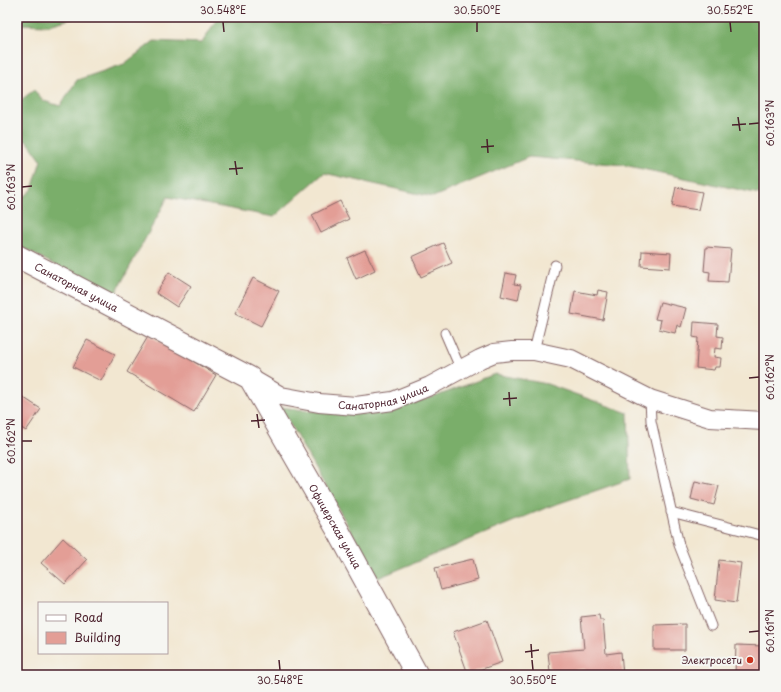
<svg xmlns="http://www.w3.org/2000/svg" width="781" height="692" viewBox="0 0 781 692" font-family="'Playpen Sans',sans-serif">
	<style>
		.forest { fill: #7aae6a; stroke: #62664a }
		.building { fill: #e39e96 }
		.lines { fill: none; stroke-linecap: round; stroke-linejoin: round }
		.service-casing { stroke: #856565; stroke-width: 11 }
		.minor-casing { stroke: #856565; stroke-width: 20 }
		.tertiary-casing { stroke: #856565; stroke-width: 24 }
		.service { stroke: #fff; stroke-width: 9 }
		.minor { stroke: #fff; stroke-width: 18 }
		.tertiary { stroke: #fff; stroke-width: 22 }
		.ticks { fill: none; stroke: #4a1f2b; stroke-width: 1.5 }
		.poi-dot { fill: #c8321e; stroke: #f6f6f2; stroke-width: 1.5 }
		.labels { text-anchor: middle; stroke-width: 4; stroke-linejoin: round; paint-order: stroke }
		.street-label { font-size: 10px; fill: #4a1f2b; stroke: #f6f6f2 }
		.poi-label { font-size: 10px; fill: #4a1f2b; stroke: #f6f6f2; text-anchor: end }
		.neatline { fill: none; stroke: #4a1f2b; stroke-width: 1.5 }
		.ticks-label { font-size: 10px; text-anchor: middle; fill: #4a1f2b }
	</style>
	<rect width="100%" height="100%" fill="#f6f6f2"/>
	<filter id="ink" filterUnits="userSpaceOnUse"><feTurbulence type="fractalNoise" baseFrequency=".025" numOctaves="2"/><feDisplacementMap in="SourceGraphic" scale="8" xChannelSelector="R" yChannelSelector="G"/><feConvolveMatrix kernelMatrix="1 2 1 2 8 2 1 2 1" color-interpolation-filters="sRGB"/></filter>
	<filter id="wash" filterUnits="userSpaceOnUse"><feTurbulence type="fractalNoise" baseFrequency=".012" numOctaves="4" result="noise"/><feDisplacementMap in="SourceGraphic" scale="16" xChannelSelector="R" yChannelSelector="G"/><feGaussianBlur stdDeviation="0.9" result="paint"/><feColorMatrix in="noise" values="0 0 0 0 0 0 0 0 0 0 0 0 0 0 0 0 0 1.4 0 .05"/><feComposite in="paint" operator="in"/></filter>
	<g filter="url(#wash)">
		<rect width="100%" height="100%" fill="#f2e7d1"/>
		<g class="forest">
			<path d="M 17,17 L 77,17 L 49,25 L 17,24 Z"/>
			<path d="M 218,17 L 764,17 L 764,195 L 624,165 L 529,157 L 433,197 L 324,173 L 274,217 L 168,197 L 114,296 L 17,245 L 17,203 L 32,190 L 41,160 L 28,142 L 17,137 L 17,103 L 34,90 L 44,101 L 60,106 L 77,80 L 124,64 L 154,41 L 202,43 Z"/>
			<path d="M 495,374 L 547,384 L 628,413 L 630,479 L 548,507 L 378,578 L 280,407 L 312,411 L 376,414 L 437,396 Z"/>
		</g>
		<g id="blocks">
			<g class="building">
				<path d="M 676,187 L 702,192 L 698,210 L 672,206 Z"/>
				<path d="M 340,201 L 349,219 L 321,233 L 312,215 Z"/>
				<path d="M 443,243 L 452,263 L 421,277 L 412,257 Z"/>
				<path d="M 706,247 L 731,249 L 728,282 L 709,281 L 710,272 L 704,271 Z"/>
				<path d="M 365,250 L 375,270 L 356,279 L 347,258 Z"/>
				<path d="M 642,251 L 671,253 L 670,268 L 641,266 Z"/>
				<path d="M 169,272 L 191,286 L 177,307 L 156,293 Z"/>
				<path d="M 506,273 L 516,275 L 514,284 L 521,285 L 518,300 L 501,296 Z"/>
				<path d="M 253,278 L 279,291 L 261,326 L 235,313 Z"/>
				<path d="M 598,290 L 608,292 L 603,320 L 571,314 L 575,291 L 597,295 Z"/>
				<path d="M 660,302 L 686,308 L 681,327 L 677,325 L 675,333 L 659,329 L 661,320 L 655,319 Z"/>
				<path d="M 694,322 L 718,324 L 717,336 L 723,337 L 722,349 L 715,348 L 714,357 L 721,358 L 720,367 L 715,367 L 714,370 L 696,368 L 698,338 L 693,337 Z"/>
				<path d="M 149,335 L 216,375 L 194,412 L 127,372 Z"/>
				<path d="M 87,340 L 115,354 L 101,381 L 73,367 Z"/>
				<path d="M 21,396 L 41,409 L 26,431 L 17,425 L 17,403 Z"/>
				<path d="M 695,481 L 719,486 L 714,505 L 691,499 Z"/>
				<path d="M 63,538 L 87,560 L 65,584 L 41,563 Z"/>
				<path d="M 473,559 L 478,580 L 441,590 L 435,568 Z"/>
				<path d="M 719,560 L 741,563 L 736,603 L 715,600 Z"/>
				<path d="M 599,615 L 600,620 L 603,620 L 606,654 L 621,652 L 623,675 L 586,675 L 585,669 L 550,672 L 548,652 L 584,649 L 581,617 Z"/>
				<path d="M 487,620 L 502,662 L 468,674 L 453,632 Z"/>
				<path d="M 685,624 L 685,650 L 654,650 L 654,625 Z"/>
				<path d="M 736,645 L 764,646 L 764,675 L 735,675 Z"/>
			</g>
		</g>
	</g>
	<g filter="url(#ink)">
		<use href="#blocks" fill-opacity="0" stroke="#856565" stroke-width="1"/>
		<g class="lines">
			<defs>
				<g id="service">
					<path d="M 445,333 L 461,370"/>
					<path d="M 534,351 L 555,265"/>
					<path d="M 650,399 L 651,421 L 679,545 L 711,626"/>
					<path d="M 671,512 L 764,536"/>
				</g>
				<g id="minor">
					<path id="s1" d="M 250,378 L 281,396 L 319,403 L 356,406 L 393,401 L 430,386 L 480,359 L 494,353 L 512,351 L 534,351 L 571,359 L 650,399 L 710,418 L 764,421"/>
				</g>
				<g id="tertiary">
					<path id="s2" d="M 17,256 L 250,378 L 340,534 L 417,675"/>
				</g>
			</defs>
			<use href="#service" class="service-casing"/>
			<use href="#minor" class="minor-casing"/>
			<use href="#tertiary" class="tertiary-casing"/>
			<use href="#service" class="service"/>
			<use href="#minor" class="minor"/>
			<use href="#tertiary" class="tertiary"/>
		</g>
	</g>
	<path class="ticks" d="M 223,22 L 224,32M 477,22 L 477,32M 730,22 L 731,32M 738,117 L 740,131M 749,124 L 759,123M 732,125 L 746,124M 487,139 L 488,153M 481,147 L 494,146M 235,161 L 237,175M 229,169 L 243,168M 22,187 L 32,186M 749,378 L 759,377M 509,392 L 510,406M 503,399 L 517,398M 257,414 L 259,428M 251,421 L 265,420M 22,441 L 32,441M 749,632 L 759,631M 531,644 L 532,658M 525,652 L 539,650M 279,660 L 280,670M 532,660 L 533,670"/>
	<circle class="poi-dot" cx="750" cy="660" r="4"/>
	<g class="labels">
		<g class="street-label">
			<text dy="4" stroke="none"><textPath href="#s2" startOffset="67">Санаторная улица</textPath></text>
			<text dy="4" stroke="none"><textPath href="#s1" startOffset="140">Санаторная улица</textPath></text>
			<text dy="4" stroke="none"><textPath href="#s2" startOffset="434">Офицерская улица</textPath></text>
		</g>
		<g class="poi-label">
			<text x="742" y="664">Электросети</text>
		</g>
	</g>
	<rect width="781" height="692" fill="none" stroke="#f6f6f2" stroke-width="44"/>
	<rect x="38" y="602" width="130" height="52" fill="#f6f6f2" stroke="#b1a0a2"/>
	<rect x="46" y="615" width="20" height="6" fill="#ffffff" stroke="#b1a0a2"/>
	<text x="74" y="622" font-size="12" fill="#4a1f2b">Road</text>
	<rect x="46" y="632" width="20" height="12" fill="#e39e96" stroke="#b1a0a2"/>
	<text x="74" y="642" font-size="12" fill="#4a1f2b">Building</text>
	<rect x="22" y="22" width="737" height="648" class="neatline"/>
	<g class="ticks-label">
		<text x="223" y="14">30.548°E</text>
		<text x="477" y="14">30.550°E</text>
		<text x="730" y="14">30.552°E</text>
		<text transform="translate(770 123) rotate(-90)" y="4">60.163°N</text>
		<text transform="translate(11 187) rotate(-90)" y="4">60.163°N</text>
		<text transform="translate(770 377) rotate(-90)" y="4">60.162°N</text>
		<text transform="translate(11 441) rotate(-90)" y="4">60.162°N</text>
		<text transform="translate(770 631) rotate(-90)" y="4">60.161°N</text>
		<text x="280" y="684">30.548°E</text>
		<text x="533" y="684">30.550°E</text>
	</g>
</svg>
